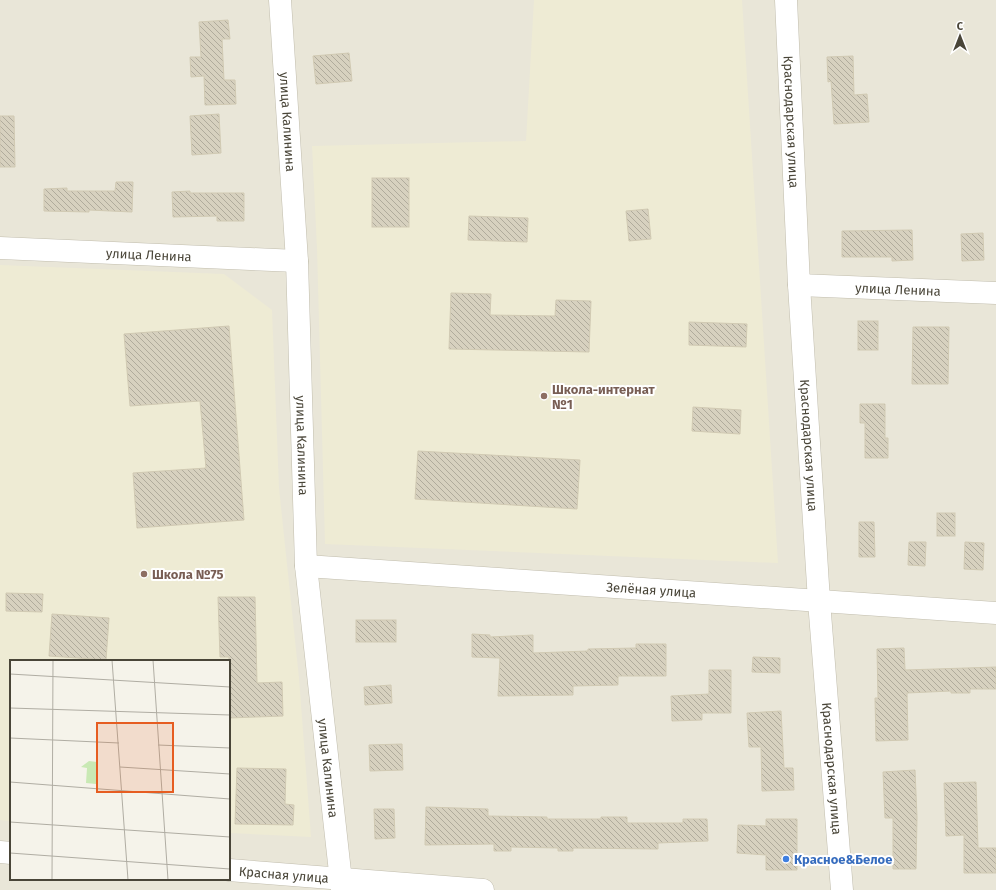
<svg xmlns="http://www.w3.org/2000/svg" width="996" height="890" viewBox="0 0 996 890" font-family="'Fira Sans',sans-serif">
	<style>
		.residential { fill: #e9e6d8; fill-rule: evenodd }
		.education { fill: #eeebd4 }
		.building { fill: url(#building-back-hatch); stroke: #d1cab3 }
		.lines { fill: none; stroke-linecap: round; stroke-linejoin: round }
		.minor-casing { stroke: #c1bdad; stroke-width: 23 }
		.minor { stroke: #fff; stroke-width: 22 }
		.education-dot { fill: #8d6e63; stroke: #fff; stroke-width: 1.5 }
		.shop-dot { fill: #3f7fe0; stroke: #fff; stroke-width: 1.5 }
		.labels { text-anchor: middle; stroke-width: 4; stroke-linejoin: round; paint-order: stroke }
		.street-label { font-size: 13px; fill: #494538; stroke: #fff }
		.education-label { font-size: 13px; font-weight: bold; fill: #785e54; stroke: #fff; text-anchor: start }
		.shop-label { font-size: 13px; font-weight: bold; fill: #366cbe; stroke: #fff; text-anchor: start }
		.inset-road { fill: none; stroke: #b0ada3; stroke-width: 1 }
		.view { fill: #e65d21; fill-opacity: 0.15; stroke: #e65d21; stroke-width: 2 }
		.inset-edge { fill: none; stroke: #494538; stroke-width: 2 }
	</style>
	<defs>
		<pattern id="building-back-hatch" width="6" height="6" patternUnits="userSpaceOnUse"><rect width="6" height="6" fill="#d7d1bf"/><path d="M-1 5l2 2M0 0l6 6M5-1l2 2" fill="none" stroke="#b0ab9c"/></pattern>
	</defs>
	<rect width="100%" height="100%" fill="#f5f3ea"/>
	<path class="residential" d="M 0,0 L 996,0 L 996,890 L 0,890 ZM 11,661 L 229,661 L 229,879 L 11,879 Z"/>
	<g class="education">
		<path d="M 534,0 L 742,0 L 778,563 L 325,544 L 317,248 L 312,146 L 526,141 Z"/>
		<path d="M 0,265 L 224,274 L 272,310 L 279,488 L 299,678 L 311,837 L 229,833 L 229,661 L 11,661 L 11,821 L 0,820 Z"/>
	</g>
	<g class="building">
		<path d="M 228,20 L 230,39 L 222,39 L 224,80 L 235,80 L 236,104 L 205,105 L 204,76 L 191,77 L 190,57 L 201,57 L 199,22 Z"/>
		<path d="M 349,53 L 352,81 L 316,84 L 313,56 Z"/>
		<path d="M 853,56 L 854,95 L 867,94 L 869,122 L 834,124 L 831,81 L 828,82 L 827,57 Z"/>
		<path d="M 219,114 L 221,153 L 192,155 L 190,116 Z"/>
		<path d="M 0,116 L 14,116 L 15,167 L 0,167 Z"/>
		<rect x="372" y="178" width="37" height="49"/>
		<path d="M 116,182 L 133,182 L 132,212 L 89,210 L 89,212 L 44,211 L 44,189 L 67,188 L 67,191 L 115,191 Z"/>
		<path d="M 190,191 L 190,193 L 244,193 L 244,221 L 217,221 L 217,216 L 173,217 L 172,192 Z"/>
		<path d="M 648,209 L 651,239 L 629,241 L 626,211 Z"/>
		<path d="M 469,216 L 528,218 L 527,242 L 468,240 Z"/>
		<path d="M 912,230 L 913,260 L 892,261 L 892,257 L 842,257 L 842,231 Z"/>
		<path d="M 983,233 L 984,260 L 962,261 L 961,234 Z"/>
		<path d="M 451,293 L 491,294 L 490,315 L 555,316 L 556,300 L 591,301 L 589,352 L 449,349 Z"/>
		<rect x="858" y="321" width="20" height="29"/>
		<path d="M 689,322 L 747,324 L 746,347 L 689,345 Z"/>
		<path d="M 229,326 L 244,520 L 137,528 L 133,473 L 206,468 L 200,401 L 130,406 L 124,334 Z"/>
		<path d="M 913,327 L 949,327 L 948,384 L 912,384 Z"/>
		<path d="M 860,404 L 885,404 L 885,438 L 888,438 L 888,458 L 865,458 L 865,423 L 860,423 Z"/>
		<path d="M 693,407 L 741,410 L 740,434 L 692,431 Z"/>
		<path d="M 418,451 L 580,460 L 577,509 L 415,499 Z"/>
		<rect x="937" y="513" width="18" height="23"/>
		<path d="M 859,522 L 874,522 L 875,557 L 859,557 Z"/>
		<path d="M 909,542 L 926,542 L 925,566 L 908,565 Z"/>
		<path d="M 965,542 L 984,543 L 983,570 L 964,569 Z"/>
		<path d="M 6,593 L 43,594 L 42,612 L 6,611 Z"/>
		<path d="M 218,597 L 255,597 L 257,683 L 282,682 L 283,716 L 229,718 L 229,657 L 220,657 Z"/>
		<path d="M 52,614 L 109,618 L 106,660 L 49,656 Z"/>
		<rect x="356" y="620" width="40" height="22"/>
		<path d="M 472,634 L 490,635 L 490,637 L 533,635 L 533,653 L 588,651 L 588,649 L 636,648 L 636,644 L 666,644 L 666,676 L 618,676 L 618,685 L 573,686 L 573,695 L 498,696 L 500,658 L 472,657 Z"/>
		<path d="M 904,648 L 905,670 L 996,667 L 996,689 L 970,689 L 970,693 L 951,693 L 951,691 L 907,693 L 908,740 L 876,741 L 875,698 L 878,698 L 877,649 Z"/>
		<path d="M 753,657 L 780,658 L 780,673 L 752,672 Z"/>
		<path d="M 709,670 L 731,670 L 731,713 L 702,713 L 702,720 L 672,721 L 671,696 L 709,694 Z"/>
		<path d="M 391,685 L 392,703 L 365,705 L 364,687 Z"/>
		<path d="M 781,711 L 784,768 L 793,768 L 794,790 L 762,791 L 761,747 L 749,747 L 747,713 Z"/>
		<path d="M 402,744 L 403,770 L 370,771 L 369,745 Z"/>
		<path d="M 237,768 L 286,769 L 285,804 L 294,805 L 293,825 L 235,824 Z"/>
		<path d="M 915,770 L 917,817 L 916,869 L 893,869 L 893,818 L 885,818 L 883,772 Z"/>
		<path d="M 976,782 L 978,848 L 996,848 L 996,873 L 964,873 L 964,835 L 946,836 L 944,783 Z"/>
		<path d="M 426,807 L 488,809 L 488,816 L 547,817 L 547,819 L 601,819 L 601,817 L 627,817 L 627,823 L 683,823 L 683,819 L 707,819 L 708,841 L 658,843 L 658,849 L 573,848 L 573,851 L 558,851 L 558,848 L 511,847 L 511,851 L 494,851 L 494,844 L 425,845 Z"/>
		<path d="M 374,809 L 394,809 L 395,838 L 375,839 Z"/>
		<path d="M 766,819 L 797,819 L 797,870 L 766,870 L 766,855 L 737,853 L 738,825 L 766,826 Z"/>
	</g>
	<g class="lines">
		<defs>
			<g id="minor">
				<path id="s1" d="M 280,0 L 297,261 L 306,566 L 342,890"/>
				<path id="s2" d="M 786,0 L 799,285 L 819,601 L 842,890"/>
				<path id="s3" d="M 0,248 L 297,261"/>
				<path id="s4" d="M 799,285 L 996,293"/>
				<path id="s5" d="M 306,566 L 996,613"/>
				<path d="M 0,852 L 11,853"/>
				<path id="s6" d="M 229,870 L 483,890"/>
			</g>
		</defs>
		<use href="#minor" class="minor-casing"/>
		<use href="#minor" class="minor"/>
	</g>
	<g class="education-dot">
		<circle cx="544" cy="396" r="4"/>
		<circle cx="144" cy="574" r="4"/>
	</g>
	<circle class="shop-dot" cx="786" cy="859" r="4"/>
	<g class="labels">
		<g class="street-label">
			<text dy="5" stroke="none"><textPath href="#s1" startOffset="122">улица Калинина</textPath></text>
			<text dy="5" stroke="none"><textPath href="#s2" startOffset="122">Краснодарская улица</textPath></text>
			<text dy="5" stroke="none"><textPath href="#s3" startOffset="149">улица Ленина</textPath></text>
			<text dy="5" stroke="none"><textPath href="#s4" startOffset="99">улица Ленина</textPath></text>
			<text dy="5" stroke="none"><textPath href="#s2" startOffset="446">Краснодарская улица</textPath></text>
			<text dy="5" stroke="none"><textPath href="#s1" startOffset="446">улица Калинина</textPath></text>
			<text dy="5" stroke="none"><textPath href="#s5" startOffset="346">Зелёная улица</textPath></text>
			<text dy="5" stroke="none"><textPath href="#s1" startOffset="770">улица Калинина</textPath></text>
			<text dy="5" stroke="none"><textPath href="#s2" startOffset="770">Краснодарская улица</textPath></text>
			<text dy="5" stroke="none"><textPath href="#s6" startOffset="55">Красная улица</textPath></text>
		</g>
		<g class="education-label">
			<text x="552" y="394">Школа-интернат<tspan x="552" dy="15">№1</tspan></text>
			<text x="152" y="579">Школа №75</text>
		</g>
		<g class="shop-label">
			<text x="794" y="864">Красное&amp;Белое</text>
		</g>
	</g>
	<g transform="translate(10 660)">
		<rect width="220" height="220" fill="#f5f3ea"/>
		<path d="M 79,101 L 87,102 L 86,124 L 76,123 L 77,108 L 71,107 Z" fill="#c9e9b4"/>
		<path class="inset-road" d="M 102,0 L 118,220M 143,0 L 158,220M 0,14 L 220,27M 0,48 L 220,55M 0,78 L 109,83M 148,85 L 220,88M 110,107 L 220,114M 0,122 L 220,139M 0,162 L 220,177M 0,193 L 220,209M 42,220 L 43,0"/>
		<path class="view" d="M 87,63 L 163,63 L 163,132 L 87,132 Z"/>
		<rect width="220" height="220" class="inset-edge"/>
	</g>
	<g transform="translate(960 36)" stroke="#ffffff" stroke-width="3" paint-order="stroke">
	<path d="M0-3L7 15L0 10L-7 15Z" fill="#494538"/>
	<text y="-6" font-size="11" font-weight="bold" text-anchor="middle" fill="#494538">С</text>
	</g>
</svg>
